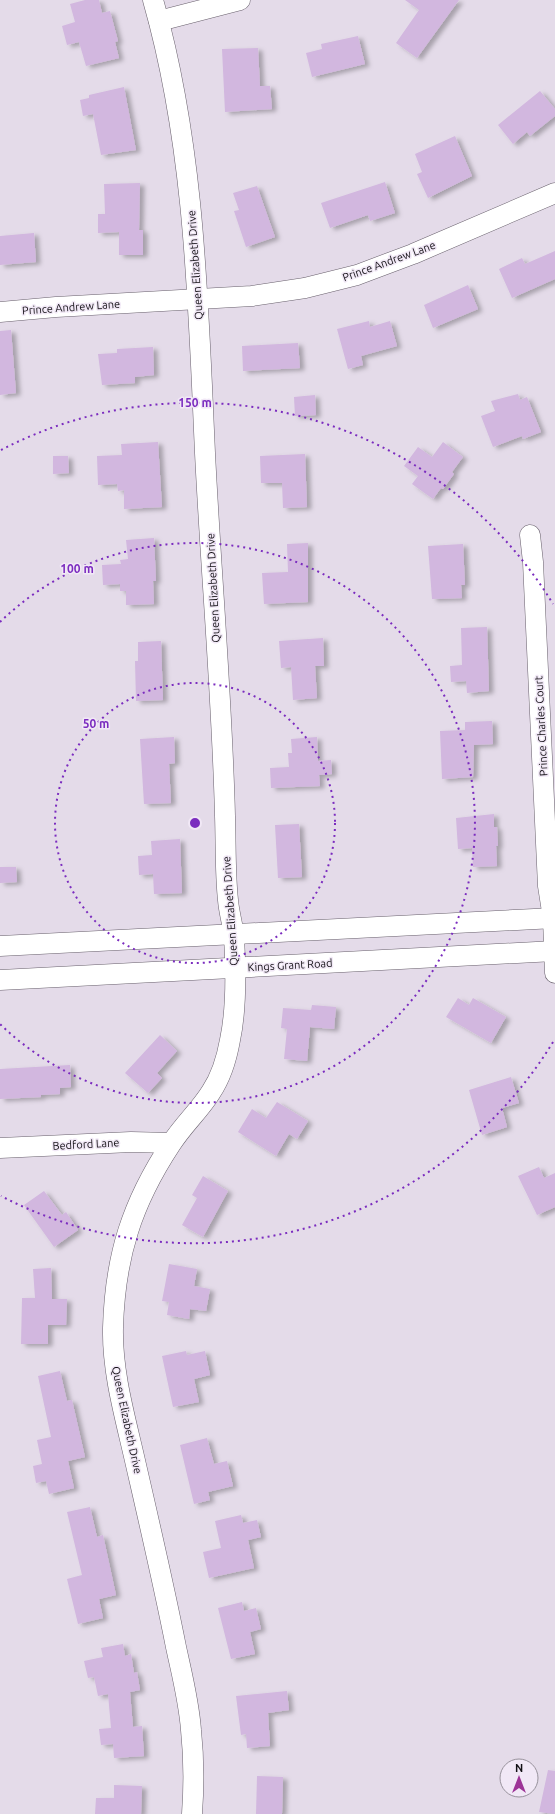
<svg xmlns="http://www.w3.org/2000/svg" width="555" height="1814" viewBox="0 0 555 1814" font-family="Ubuntu,sans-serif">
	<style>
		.building { fill: #d2b7df; filter: url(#shadow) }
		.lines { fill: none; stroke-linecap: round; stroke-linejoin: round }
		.street-casing { stroke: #68606c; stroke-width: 21 }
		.street { stroke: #fff; stroke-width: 20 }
		.ring { fill: none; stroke: #7b2cbf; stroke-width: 2; stroke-dasharray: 2 4 }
		.labels { text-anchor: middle; stroke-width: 3; stroke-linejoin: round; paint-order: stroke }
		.street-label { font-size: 11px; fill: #131015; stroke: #f1e8f6 }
		.centre { fill: #7b2cbf; stroke: #f1e8f6; stroke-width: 2 }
		.ring-label { font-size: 12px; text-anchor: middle; font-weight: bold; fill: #7b2cbf; stroke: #f1e8f6; stroke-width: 3; stroke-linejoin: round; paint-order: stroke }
	</style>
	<defs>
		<filter id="shadow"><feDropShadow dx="4.5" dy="2.5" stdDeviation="2" flood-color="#0004"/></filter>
	</defs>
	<rect width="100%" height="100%" fill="#e4dbe9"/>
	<g class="building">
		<path d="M 85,0 L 99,0 L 102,13 L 110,11 L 118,41 L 115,42 L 119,58 L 86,66 L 79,42 L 67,45 L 62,26 L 75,22 L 70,4 Z"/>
		<path d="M 405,0 L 459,0 L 417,58 L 396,43 L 419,10 Z"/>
		<path d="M 358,36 L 365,64 L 312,77 L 306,53 L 322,49 L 321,44 Z"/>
		<path d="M 258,48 L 260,86 L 270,86 L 272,109 L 225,112 L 222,49 Z"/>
		<path d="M 124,87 L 136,150 L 101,155 L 93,114 L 83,116 L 80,100 L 89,98 L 89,95 Z"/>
		<path d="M 540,91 L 555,109 L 555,116 L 530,136 L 527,132 L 513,144 L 498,125 Z"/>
		<path d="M 455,136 L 472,176 L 428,198 L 417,174 L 422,172 L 415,154 Z"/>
		<path d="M 385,182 L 395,213 L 370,221 L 368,215 L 330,228 L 321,203 Z"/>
		<path d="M 140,183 L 139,230 L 143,230 L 143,255 L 119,255 L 119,232 L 98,233 L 98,214 L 105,214 L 104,184 Z"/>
		<path d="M 257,186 L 275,237 L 246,247 L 234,211 L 239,210 L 233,193 Z"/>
		<path d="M 34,233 L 36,262 L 0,265 L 0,236 Z"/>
		<path d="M 555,251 L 555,279 L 512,298 L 499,269 L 522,258 L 525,264 Z"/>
		<path d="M 468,285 L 478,309 L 433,328 L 424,305 Z"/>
		<path d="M 369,321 L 370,327 L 390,321 L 397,346 L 361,356 L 363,365 L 348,369 L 337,329 Z"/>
		<path d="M 11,330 L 16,393 L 0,395 L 0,331 Z"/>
		<path d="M 298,343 L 300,368 L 243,371 L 242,346 Z"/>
		<path d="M 153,347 L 154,375 L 135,377 L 135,383 L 102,385 L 98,354 L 117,353 L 117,349 Z"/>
		<path d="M 518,394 L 520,400 L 527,397 L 541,432 L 523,439 L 522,436 L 493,447 L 481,416 L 495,411 L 491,401 Z"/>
		<path d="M 315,395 L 316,415 L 295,416 L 294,397 Z"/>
		<path d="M 158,442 L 162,507 L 124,509 L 124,490 L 118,491 L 117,484 L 98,485 L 97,456 L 122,455 L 121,444 Z"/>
		<path d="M 443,442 L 463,457 L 452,472 L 454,474 L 443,489 L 441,488 L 433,499 L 412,484 L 418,476 L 404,466 L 418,447 L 432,457 Z"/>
		<path d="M 305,454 L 307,507 L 283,508 L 282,483 L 261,483 L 260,456 Z"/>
		<path d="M 53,456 L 68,456 L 69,473 L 53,474 Z"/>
		<path d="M 154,538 L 156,581 L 153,581 L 154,604 L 126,605 L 126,591 L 120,591 L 120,584 L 103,585 L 102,565 L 121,564 L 120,560 L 128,559 L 126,540 Z"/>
		<path d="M 308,543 L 308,602 L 264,604 L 262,573 L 288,572 L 287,544 Z"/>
		<path d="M 463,544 L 465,585 L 461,585 L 462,598 L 432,599 L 428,546 Z"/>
		<path d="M 487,627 L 489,691 L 467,693 L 466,681 L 451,682 L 450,666 L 462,665 L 461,628 Z"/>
		<path d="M 323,638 L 324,666 L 315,666 L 317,698 L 293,700 L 291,667 L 281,668 L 279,641 Z"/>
		<path d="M 161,641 L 163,700 L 136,701 L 135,661 L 138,661 L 138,642 Z"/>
		<path d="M 492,721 L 493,744 L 474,745 L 473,777 L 442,779 L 440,731 L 465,730 L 465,722 Z"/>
		<path d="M 174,737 L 175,763 L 169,764 L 171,803 L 144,804 L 140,739 Z"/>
		<path d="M 317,737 L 318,761 L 331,760 L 332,774 L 319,775 L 320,786 L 271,788 L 270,768 L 289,767 L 288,753 L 292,753 L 291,739 Z"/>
		<path d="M 494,814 L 494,827 L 497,827 L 498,846 L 496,846 L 497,866 L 473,867 L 472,848 L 458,849 L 456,818 Z"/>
		<path d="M 299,824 L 302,877 L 278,878 L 275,825 Z"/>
		<path d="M 180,839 L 182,893 L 154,894 L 153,874 L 139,875 L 138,856 L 152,855 L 151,841 Z"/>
		<path d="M 0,867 L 16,867 L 17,882 L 0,883 Z"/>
		<path d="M 458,998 L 469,1005 L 473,998 L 506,1017 L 491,1043 L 446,1017 Z"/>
		<path d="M 312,1005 L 336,1007 L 334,1029 L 310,1027 L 307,1061 L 284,1059 L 287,1029 L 281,1028 L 283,1008 L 311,1010 Z"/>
		<path d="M 160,1035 L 177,1051 L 157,1073 L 162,1078 L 148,1093 L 125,1073 Z"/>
		<path d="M 70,1065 L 71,1087 L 60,1088 L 60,1094 L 41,1095 L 41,1097 L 0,1099 L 0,1069 Z"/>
		<path d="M 511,1077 L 519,1103 L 502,1108 L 507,1127 L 482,1135 L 469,1090 Z"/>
		<path d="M 277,1102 L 308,1121 L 297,1139 L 289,1134 L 276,1156 L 238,1132 L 252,1109 L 266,1118 Z"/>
		<path d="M 539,1167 L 544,1178 L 555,1173 L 555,1207 L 537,1215 L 518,1176 Z"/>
		<path d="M 203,1176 L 228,1191 L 203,1237 L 182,1225 L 197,1198 L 192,1195 Z"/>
		<path d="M 44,1191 L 62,1215 L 66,1212 L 78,1230 L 54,1247 L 24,1205 Z"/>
		<path d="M 169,1264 L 197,1269 L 194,1286 L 210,1289 L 206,1311 L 190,1309 L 189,1319 L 167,1315 L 169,1302 L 162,1301 Z"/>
		<path d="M 51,1268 L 52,1299 L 67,1299 L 66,1325 L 48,1325 L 48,1344 L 21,1344 L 22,1298 L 35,1298 L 33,1269 Z"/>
		<path d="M 186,1351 L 187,1355 L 205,1351 L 210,1375 L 194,1379 L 199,1402 L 173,1407 L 162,1356 Z"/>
		<path d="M 60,1371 L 67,1401 L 72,1400 L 85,1457 L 68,1461 L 74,1488 L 49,1494 L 46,1481 L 36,1483 L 33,1466 L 42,1464 L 37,1440 L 51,1437 L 38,1376 Z"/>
		<path d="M 207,1438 L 214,1464 L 227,1461 L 233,1486 L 208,1492 L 210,1500 L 194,1504 L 180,1445 Z"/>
		<path d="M 90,1507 L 97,1537 L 103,1535 L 116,1595 L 99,1599 L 103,1618 L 78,1624 L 67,1579 L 82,1575 L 67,1512 Z"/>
		<path d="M 241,1515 L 243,1523 L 257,1520 L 261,1537 L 248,1540 L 254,1568 L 209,1578 L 203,1552 L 221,1548 L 215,1521 Z"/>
		<path d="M 242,1602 L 244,1611 L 256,1608 L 261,1629 L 250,1632 L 255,1654 L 231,1659 L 218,1608 Z"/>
		<path d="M 123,1644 L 125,1656 L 131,1654 L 134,1673 L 137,1672 L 140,1690 L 130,1692 L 133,1727 L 142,1726 L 144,1756 L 114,1758 L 113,1744 L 101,1745 L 99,1729 L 111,1728 L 108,1694 L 98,1696 L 94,1677 L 88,1678 L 84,1661 L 103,1657 L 101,1648 Z"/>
		<path d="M 287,1691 L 289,1710 L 268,1713 L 270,1746 L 247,1748 L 246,1734 L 241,1735 L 236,1696 Z"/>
		<path d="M 548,1770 L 555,1771 L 555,1814 L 539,1812 Z"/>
		<path d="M 257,1776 L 283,1777 L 282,1814 L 256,1814 Z"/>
		<path d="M 114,1785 L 142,1786 L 141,1814 L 95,1814 L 96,1798 L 114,1798 Z"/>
	</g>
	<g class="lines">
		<defs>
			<g id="street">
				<path d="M 153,0 C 195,147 198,301 205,453 C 211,574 222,695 225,816 C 226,844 225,873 228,900 C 229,913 233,925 234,937 C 236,970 237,1007 230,1040 C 227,1057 221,1077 211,1092 C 200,1110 183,1125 171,1144 C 132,1203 115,1256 113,1328 C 112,1374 126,1420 136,1465 C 150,1526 164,1586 176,1647 C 182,1675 189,1702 191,1730 C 194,1758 194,1786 192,1814"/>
				<path d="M 159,21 L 240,0"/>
				<path d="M 0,312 L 56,307 L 252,296 L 305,288 L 357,275 L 413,254 L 555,193"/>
				<path d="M 530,535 L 533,562 L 548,886 L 553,918 L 555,973"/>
				<path d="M 0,946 L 555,918"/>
				<path d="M 0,980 L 555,951"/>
				<path d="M 0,1148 L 131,1142 L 171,1143"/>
			</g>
		</defs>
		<use href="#street" class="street-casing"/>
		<use href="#street" class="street"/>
	</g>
	<g class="ring">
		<circle cx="195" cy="823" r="140"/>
		<path d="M0 622A280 280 0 1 1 0 1024"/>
		<path d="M553 1042A420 420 0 0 1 1 1196M1 450A420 420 0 0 1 553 604"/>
	</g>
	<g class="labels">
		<g class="street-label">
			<text transform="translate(389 261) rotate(-20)" y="4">Prince Andrew Lane</text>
			<text transform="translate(195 265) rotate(-94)" y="4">Queen Elizabeth Drive</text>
			<text transform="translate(71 307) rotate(-4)" y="4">Prince Andrew Lane</text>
			<text transform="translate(213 588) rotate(-93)" y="4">Queen Elizabeth Drive</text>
			<text transform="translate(541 726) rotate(-93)" y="4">Prince Charles Court</text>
			<text transform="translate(230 911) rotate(-94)" y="4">Queen Elizabeth Drive</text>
			<text transform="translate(290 965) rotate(-3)" y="4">Kings Grant Road</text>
			<text transform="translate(86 1144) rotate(-3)" y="4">Bedford Lane</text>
			<text transform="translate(127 1420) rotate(78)" y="4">Queen Elizabeth Drive</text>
		</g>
	</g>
	<circle cx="195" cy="823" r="6" class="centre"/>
	<g class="ring-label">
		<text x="195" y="407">150 m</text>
		<text x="77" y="573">100 m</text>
		<text x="96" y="728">50 m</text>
	</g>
	<g transform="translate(519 1778)"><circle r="19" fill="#f1e8f6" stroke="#98929c"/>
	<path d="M0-3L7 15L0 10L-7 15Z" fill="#9d3497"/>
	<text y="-6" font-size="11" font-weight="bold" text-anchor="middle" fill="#131015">N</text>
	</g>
</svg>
